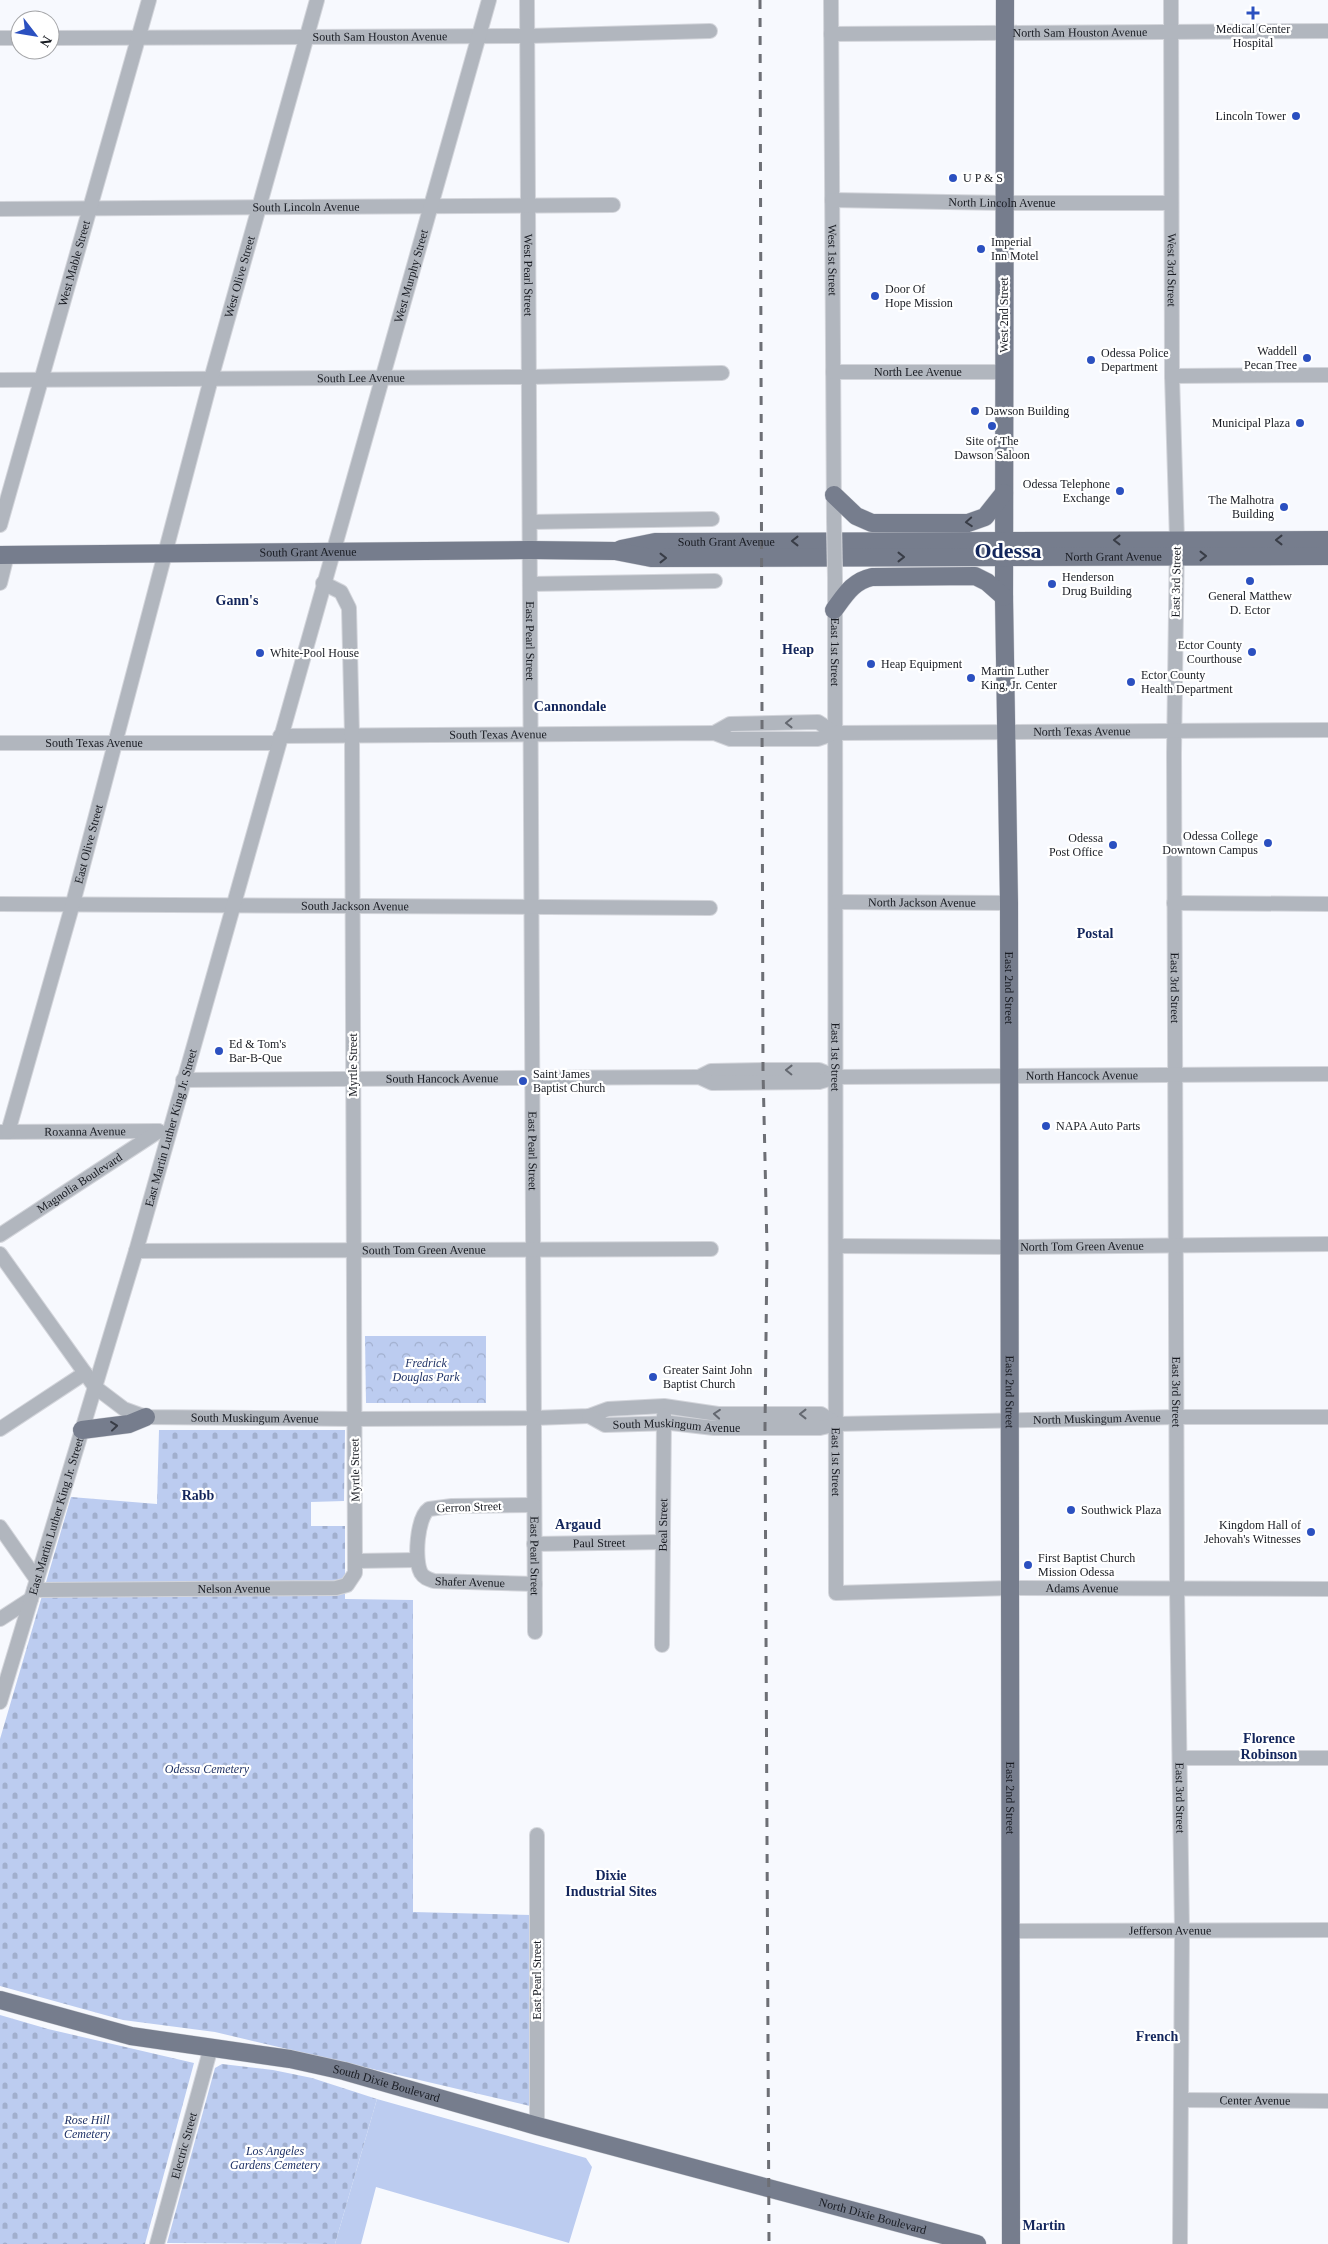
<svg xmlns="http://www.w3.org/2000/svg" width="1328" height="2244" viewBox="0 0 1328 2244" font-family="Georgia,serif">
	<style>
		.grass { fill: #bcccf0 }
		.forest { fill: url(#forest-crowns) }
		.cemetery { fill: url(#cemetery-stones) }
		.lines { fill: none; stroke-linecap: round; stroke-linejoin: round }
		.minor-casing { stroke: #d3d5db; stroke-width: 16 }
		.major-casing { stroke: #d3d5db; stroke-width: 19 }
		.minor { stroke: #b1b6be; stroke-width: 14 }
		.major { stroke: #767d8d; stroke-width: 18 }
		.rail { stroke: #6d6f75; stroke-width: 3; stroke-dasharray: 9 9; stroke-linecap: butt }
		.minor-bridge-casing { stroke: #d3d5db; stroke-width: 16; stroke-linecap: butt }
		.minor-bridge { stroke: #b1b6be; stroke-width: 14 }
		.oneway { stroke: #393d47 }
		.oneway2 { stroke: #646870 }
		.poi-dot { fill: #2b50c0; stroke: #fff; stroke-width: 2 }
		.labels { text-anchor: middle; stroke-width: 4.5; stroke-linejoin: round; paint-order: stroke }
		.poi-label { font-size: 12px; fill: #181b22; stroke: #fff; text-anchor: start }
		.street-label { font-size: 12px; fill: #181b22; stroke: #fff }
		.park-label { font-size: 12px; font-style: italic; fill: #1f3266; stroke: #fff }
		.neighbourhood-label { font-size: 14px; font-weight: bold; fill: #13265c; stroke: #fff }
		.town-label { font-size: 22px; font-weight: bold; fill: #13265c; stroke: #fff }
	</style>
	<defs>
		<pattern id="forest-crowns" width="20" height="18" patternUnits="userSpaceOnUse" patternTransform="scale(1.25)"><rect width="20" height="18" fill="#bcccf0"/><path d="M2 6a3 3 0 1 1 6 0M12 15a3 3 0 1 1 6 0" fill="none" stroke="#a1afce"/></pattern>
		<pattern id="cemetery-stones" width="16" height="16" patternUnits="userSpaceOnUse" patternTransform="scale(1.25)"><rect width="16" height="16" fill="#bcccf0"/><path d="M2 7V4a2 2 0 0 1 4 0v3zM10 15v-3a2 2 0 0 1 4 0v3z" fill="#a1afce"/></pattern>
	</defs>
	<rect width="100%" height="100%" fill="#f7f9fe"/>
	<path class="grass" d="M 377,2099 L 586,2158 L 592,2167 L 569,2243 L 376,2187 L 361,2244 L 335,2244 Z"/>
	<path class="forest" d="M 365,1336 L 486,1336 L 486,1403 L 366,1403 Z"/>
	<g class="cemetery">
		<path d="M 159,1430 L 345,1430 L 344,1501 L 311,1502 L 311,1526 L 345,1526 L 345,1599 L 413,1600 L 413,1912 L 532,1915 L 530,2106 L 215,2032 L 123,2020 L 0,1986 L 0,1739 L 71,1497 L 157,1504 Z"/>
		<path d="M 0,2015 L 48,2029 L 194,2063 L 145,2244 L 0,2244 Z"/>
		<path d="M 222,2064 L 273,2070 L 312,2078 L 377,2099 L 335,2244 L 167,2243 L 215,2068 Z"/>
	</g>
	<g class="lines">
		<defs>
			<g id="minor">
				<path id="s1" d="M 527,0 L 535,1632"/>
				<path id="s2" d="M 831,0 L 834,520"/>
				<path id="s3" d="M 1171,0 L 1172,376 L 1177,540 L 1174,753 L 1177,1589 L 1182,1931 L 1180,2244"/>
				<path id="s4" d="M 831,34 L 1328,31"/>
				<path d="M 0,38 L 20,38"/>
				<path id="s5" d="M 50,38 L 528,36 L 710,31"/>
				<path id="s6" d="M 832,200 L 1005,203 L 1171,203"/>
				<path id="s7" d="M 0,209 L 613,205"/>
				<path id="s8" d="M 833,372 L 1004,372"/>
				<path d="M 1172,376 L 1328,375"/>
				<path id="s9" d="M 0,380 L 529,377 L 722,373"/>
				<path d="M 530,522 L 712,519"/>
				<path id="s10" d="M 0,525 L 149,0"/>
				<path id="s11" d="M 835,578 L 836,1593 L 1010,1588 L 1328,1589"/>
				<path d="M 0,583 L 7,555"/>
				<path d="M 530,584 L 715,581"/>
				<path d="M 714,733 L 730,724 L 818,722 L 835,733"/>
				<path id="s12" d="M 280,736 L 714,733 L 730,739 L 818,739 L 835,733 L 1328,730"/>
				<path id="s13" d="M 0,743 L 278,743"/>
				<path id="s14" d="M 836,902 L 1009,903"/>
				<path d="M 1174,903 L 1328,904"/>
				<path id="s15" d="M 0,904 L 710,908"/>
				<path d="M 699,1077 L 711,1071 L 763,1070 L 819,1070 L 836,1077"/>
				<path id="s16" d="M 183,1080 L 699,1077 L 712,1083 L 819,1082 L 836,1077 L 1328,1074"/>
				<path id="s17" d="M 0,1132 L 158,1131"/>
				<path id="s18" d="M 8,1132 L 73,903 L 211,379 L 317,0"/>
				<path id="s19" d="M 0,1235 L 159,1131"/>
				<path id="s20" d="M 837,1246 L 1009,1247 L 1328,1244"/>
				<path id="s21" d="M 136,1251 L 711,1249"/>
				<path id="s22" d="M 0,1254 L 95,1387 L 124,1409 L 146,1417 L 354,1419 L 534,1418 L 589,1416 L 608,1409 L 664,1406 L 718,1414 L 821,1414 L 837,1424"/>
				<path id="s23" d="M 589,1416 L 605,1425 L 671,1423 L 714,1428 L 820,1428 L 837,1424 L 1176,1417 L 1328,1417"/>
				<path d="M 0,1429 L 85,1373"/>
				<path id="s24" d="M 534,1505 L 452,1506 L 429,1509 C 417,1517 414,1560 421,1573 C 424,1578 428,1579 434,1581 L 535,1584"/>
				<path d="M 0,1527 L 37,1580"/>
				<path id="s25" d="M 534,1544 L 663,1542"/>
				<path d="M 356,1561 L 416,1560"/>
				<path id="s26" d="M 34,1590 L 336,1588 L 347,1585 L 355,1573 L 352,735 L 349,608 L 341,592 L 323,583"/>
				<path d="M 0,1619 L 31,1599"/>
				<path id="s27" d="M 662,1645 L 664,1415"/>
				<path id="s28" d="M 0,1702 L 136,1251 L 489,0"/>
				<path d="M 1180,1758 L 1328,1758"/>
				<path d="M 537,1835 L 537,2126"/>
				<path id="s29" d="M 1011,1931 L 1328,1930"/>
				<path id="s30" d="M 1181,2100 L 1328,2101"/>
				<path id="s31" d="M 157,2244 L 211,2047"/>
			</g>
			<g id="major">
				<path id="s32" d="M 1005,0 L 1004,597 L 1009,903 L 1011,2244"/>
				<path d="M 834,495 L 856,516 L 872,523 L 968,523 L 985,517 L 1004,493"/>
				<path id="s33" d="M 621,549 L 655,542 L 1328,540"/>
				<path id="s34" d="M 0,555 L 530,550 L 615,551 L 651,558 L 1328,556"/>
				<path d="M 834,610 C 845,595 853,581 872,577 L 975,576 L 987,582 L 1004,597"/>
				<path d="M 82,1430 L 129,1424 L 146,1417"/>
				<path id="s35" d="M 0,2000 L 131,2036 L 290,2059 L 344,2071 L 537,2126 L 977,2244"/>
			</g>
		</defs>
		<use href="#minor" class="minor-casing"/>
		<use href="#major" class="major-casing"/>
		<use href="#minor" class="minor"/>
		<use href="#major" class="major"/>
		<path class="rail" d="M 760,0 L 763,1070 L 767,1249 L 765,1427 L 769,2244"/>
		<defs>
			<path id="minor-bridge" d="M 834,520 L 835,578"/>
		</defs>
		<use href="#minor-bridge" class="minor-bridge-casing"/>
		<use href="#minor-bridge" class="minor-bridge"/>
	</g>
	<defs><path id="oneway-chevron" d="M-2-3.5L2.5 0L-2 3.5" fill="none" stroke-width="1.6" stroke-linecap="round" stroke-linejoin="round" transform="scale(1.25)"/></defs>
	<g class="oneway">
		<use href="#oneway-chevron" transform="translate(969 522) rotate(176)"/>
		<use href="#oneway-chevron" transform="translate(1117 540) rotate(180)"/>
		<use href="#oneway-chevron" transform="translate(1279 540) rotate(180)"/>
		<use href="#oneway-chevron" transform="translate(795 541) rotate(180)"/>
		<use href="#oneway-chevron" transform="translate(1203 556)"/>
		<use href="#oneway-chevron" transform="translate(901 557)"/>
		<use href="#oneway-chevron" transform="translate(663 558)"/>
		<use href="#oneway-chevron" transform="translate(114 1426) rotate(-6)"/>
	</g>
	<g class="oneway2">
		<use href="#oneway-chevron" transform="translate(789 723) rotate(179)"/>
		<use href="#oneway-chevron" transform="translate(789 1070) rotate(-179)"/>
		<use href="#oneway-chevron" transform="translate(717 1414) rotate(-175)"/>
		<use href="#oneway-chevron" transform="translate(803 1414) rotate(180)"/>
	</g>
	<g class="poi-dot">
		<path d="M1250.5 5.5h5v5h5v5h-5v5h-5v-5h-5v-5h5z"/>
		<circle cx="1296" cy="116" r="5"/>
		<circle cx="953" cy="178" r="5"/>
		<circle cx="981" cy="249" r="5"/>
		<circle cx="875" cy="296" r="5"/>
		<circle cx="1307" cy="358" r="5"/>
		<circle cx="1091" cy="360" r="5"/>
		<circle cx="975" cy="411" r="5"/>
		<circle cx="1300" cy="423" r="5"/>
		<circle cx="992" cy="426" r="5"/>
		<circle cx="1120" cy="491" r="5"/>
		<circle cx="1284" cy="507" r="5"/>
		<circle cx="1250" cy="581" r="5"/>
		<circle cx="1052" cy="584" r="5"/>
		<circle cx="1252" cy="652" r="5"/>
		<circle cx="260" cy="653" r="5"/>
		<circle cx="871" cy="664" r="5"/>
		<circle cx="971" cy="678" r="5"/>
		<circle cx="1131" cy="682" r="5"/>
		<circle cx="1268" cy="843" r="5"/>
		<circle cx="1113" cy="845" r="5"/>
		<circle cx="219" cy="1051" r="5"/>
		<circle cx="523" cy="1081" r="5"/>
		<circle cx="1046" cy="1126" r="5"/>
		<circle cx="653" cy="1377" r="5"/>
		<circle cx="1071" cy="1510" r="5"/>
		<circle cx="1311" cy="1532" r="5"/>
		<circle cx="1028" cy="1565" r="5"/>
	</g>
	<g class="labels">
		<g class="poi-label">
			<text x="1253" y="33" text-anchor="middle">Medical Center<tspan x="1253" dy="14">Hospital</tspan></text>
			<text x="1286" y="120" text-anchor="end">Lincoln Tower</text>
			<text x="963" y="182">U P &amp; S</text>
			<text x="991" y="246">Imperial<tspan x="991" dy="14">Inn Motel</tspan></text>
			<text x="885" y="293">Door Of<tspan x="885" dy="14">Hope Mission</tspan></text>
			<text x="1297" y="355" text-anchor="end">Waddell<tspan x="1297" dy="14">Pecan Tree</tspan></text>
			<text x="1101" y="357">Odessa Police<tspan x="1101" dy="14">Department</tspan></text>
			<text x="985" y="415">Dawson Building</text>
			<text x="1290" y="427" text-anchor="end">Municipal Plaza</text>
			<text x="992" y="445" text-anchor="middle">Site of The<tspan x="992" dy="14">Dawson Saloon</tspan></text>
			<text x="1110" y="488" text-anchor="end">Odessa Telephone<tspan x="1110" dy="14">Exchange</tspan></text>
			<text x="1274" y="504" text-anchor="end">The Malhotra<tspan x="1274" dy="14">Building</tspan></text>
			<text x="1062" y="581">Henderson<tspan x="1062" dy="14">Drug Building</tspan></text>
			<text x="1250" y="600" text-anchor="middle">General Matthew<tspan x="1250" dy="14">D. Ector</tspan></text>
			<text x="1242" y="649" text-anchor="end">Ector County<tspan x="1242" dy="14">Courthouse</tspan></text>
			<text x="270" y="657">White-Pool House</text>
			<text x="881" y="668">Heap Equipment</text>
			<text x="981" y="675">Martin Luther<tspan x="981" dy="14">King, Jr. Center</tspan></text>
			<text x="1141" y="679">Ector County<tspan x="1141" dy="14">Health Department</tspan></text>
			<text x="1258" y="840" text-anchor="end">Odessa College<tspan x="1258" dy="14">Downtown Campus</tspan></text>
			<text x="1103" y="842" text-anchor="end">Odessa<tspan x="1103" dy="14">Post Office</tspan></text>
			<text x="229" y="1048">Ed &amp; Tom's<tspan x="229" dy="14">Bar-B-Que</tspan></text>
			<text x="533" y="1078">Saint James<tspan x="533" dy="14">Baptist Church</tspan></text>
			<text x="1056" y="1130">NAPA Auto Parts</text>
			<text x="663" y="1374">Greater Saint John<tspan x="663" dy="14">Baptist Church</tspan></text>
			<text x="1081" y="1514">Southwick Plaza</text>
			<text x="1301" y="1529" text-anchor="end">Kingdom Hall of<tspan x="1301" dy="14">Jehovah's Witnesses</tspan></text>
			<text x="1038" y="1562">First Baptist Church<tspan x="1038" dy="14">Mission Odessa</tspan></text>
		</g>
		<g class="street-label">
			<text dy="4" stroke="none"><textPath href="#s4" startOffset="249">North Sam Houston Avenue</textPath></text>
			<text dy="4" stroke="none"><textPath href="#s5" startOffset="330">South Sam Houston Avenue</textPath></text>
			<text dy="4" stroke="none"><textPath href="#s6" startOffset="170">North Lincoln Avenue</textPath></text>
			<text dy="4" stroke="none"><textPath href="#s7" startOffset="306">South Lincoln Avenue</textPath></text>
			<text dy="4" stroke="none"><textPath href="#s2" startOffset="260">West 1st Street</textPath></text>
			<text dy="4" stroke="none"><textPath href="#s10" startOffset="272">West Mable Street</textPath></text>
			<text dy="4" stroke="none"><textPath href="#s3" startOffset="270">West 3rd Street</textPath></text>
			<text dy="4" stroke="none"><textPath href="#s1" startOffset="275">West Pearl Street</textPath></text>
			<text dy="4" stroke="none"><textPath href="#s28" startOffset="1484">West Murphy Street</textPath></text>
			<text dy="4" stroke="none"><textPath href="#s18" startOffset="886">West Olive Street</textPath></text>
			<text transform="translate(1004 315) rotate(-90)" y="4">West 2nd Street</text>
			<text dy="4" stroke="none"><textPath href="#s8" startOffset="85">North Lee Avenue</textPath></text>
			<text dy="4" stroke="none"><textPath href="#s9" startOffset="361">South Lee Avenue</textPath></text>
			<text dy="4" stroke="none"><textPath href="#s33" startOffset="106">South Grant Avenue</textPath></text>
			<text dy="4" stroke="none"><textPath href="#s34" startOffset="308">South Grant Avenue</textPath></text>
			<text dy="4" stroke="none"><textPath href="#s34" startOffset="1114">North Grant Avenue</textPath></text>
			<text transform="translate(1176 582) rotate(-89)" y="4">East 3rd Street</text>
			<text dy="4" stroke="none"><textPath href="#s1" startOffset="641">East Pearl Street</textPath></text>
			<text dy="4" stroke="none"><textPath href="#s11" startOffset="74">East 1st Street</textPath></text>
			<text dy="4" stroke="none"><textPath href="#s12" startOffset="804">North Texas Avenue</textPath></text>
			<text dy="4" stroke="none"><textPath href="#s12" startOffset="218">South Texas Avenue</textPath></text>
			<text dy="4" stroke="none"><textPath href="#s13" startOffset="94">South Texas Avenue</textPath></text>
			<text dy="4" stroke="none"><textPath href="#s18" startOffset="299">East Olive Street</textPath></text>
			<text dy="4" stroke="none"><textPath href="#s14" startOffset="86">North Jackson Avenue</textPath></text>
			<text dy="4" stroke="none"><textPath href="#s15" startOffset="355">South Jackson Avenue</textPath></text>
			<text dy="4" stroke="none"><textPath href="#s32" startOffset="988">East 2nd Street</textPath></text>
			<text dy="4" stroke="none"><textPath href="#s3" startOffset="988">East 3rd Street</textPath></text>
			<text dy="4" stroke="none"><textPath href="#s11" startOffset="479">East 1st Street</textPath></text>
			<text transform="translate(353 1065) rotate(-90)" y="4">Myrtle Street</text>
			<text dy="4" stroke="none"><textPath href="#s16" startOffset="901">North Hancock Avenue</textPath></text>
			<text dy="4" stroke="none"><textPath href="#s16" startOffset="259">South Hancock Avenue</textPath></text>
			<text dy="4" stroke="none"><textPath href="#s28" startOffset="599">East Martin Luther King Jr. Street</textPath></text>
			<text dy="4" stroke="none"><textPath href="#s17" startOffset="85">Roxanna Avenue</textPath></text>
			<text dy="4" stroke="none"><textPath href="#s1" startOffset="1151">East Pearl Street</textPath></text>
			<text dy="4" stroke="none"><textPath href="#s19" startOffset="95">Magnolia Boulevard</textPath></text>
			<text dy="4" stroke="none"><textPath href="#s20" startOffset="245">North Tom Green Avenue</textPath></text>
			<text dy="4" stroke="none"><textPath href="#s21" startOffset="288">South Tom Green Avenue</textPath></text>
			<text dy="4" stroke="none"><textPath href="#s32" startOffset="1392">East 2nd Street</textPath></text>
			<text dy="4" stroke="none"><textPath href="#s3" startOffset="1392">East 3rd Street</textPath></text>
			<text dy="4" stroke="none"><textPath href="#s22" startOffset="332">South Muskingum Avenue</textPath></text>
			<text dy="4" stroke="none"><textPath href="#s23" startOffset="511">North Muskingum Avenue</textPath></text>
			<text dy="4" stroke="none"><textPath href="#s23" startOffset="90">South Muskingum Avenue</textPath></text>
			<text dy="4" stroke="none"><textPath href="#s11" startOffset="884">East 1st Street</textPath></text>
			<text transform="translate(355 1470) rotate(-91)" y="4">Myrtle Street</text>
			<text transform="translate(469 1507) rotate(-2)" y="4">Gerron Street</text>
			<text dy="4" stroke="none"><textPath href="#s28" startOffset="194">East Martin Luther King Jr. Street</textPath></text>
			<text dy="4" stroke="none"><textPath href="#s27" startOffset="120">Beal Street</textPath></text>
			<text dy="4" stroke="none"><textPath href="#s25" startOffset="65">Paul Street</textPath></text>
			<text dy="4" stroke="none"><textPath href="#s1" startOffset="1556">East Pearl Street</textPath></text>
			<text dy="4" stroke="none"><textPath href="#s24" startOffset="224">Shafer Avenue</textPath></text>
			<text dy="4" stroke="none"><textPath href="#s11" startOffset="1261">Adams Avenue</textPath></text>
			<text dy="4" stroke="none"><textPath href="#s26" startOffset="200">Nelson Avenue</textPath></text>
			<text dy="4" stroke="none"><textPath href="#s32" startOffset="1798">East 2nd Street</textPath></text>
			<text dy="4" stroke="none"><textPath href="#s3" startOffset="1798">East 3rd Street</textPath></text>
			<text dy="4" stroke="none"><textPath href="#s29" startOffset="159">Jefferson Avenue</textPath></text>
			<text transform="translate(537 1980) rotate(-90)" y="4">East Pearl Street</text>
			<text dy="4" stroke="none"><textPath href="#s35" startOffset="396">South Dixie Boulevard</textPath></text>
			<text dy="4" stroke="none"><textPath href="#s30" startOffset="74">Center Avenue</textPath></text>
			<text dy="4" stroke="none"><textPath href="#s31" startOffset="102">Electric Street</textPath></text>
			<text dy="4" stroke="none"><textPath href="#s35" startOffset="900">North Dixie Boulevard</textPath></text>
		</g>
		<g class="park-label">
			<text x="426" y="1367">Fredrick<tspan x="426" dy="14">Douglas Park</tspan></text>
			<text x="207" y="1773">Odessa Cemetery</text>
			<text x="87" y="2124">Rose Hill<tspan x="87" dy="14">Cemetery</tspan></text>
			<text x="275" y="2155">Los Angeles<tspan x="275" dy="14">Gardens Cemetery</tspan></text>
		</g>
		<g class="neighbourhood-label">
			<text x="237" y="605">Gann's</text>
			<text x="798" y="654">Heap</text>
			<text x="570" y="711">Cannondale</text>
			<text x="1095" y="938">Postal</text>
			<text x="198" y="1500">Rabb</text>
			<text x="578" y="1529">Argaud</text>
			<text x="1269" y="1743">Florence<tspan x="1269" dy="16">Robinson</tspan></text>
			<text x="611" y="1880">Dixie<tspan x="611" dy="16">Industrial Sites</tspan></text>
			<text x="1157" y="2041">French</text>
			<text x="1044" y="2230">Martin</text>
		</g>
		<g class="town-label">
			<text x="1008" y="558">Odessa</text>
		</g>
	</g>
	<g transform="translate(35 35) rotate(121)"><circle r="24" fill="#ffffff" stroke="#a3a4a7"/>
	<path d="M0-4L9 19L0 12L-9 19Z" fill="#2b50c0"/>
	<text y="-8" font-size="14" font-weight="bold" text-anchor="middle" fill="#181b22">N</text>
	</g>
</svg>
